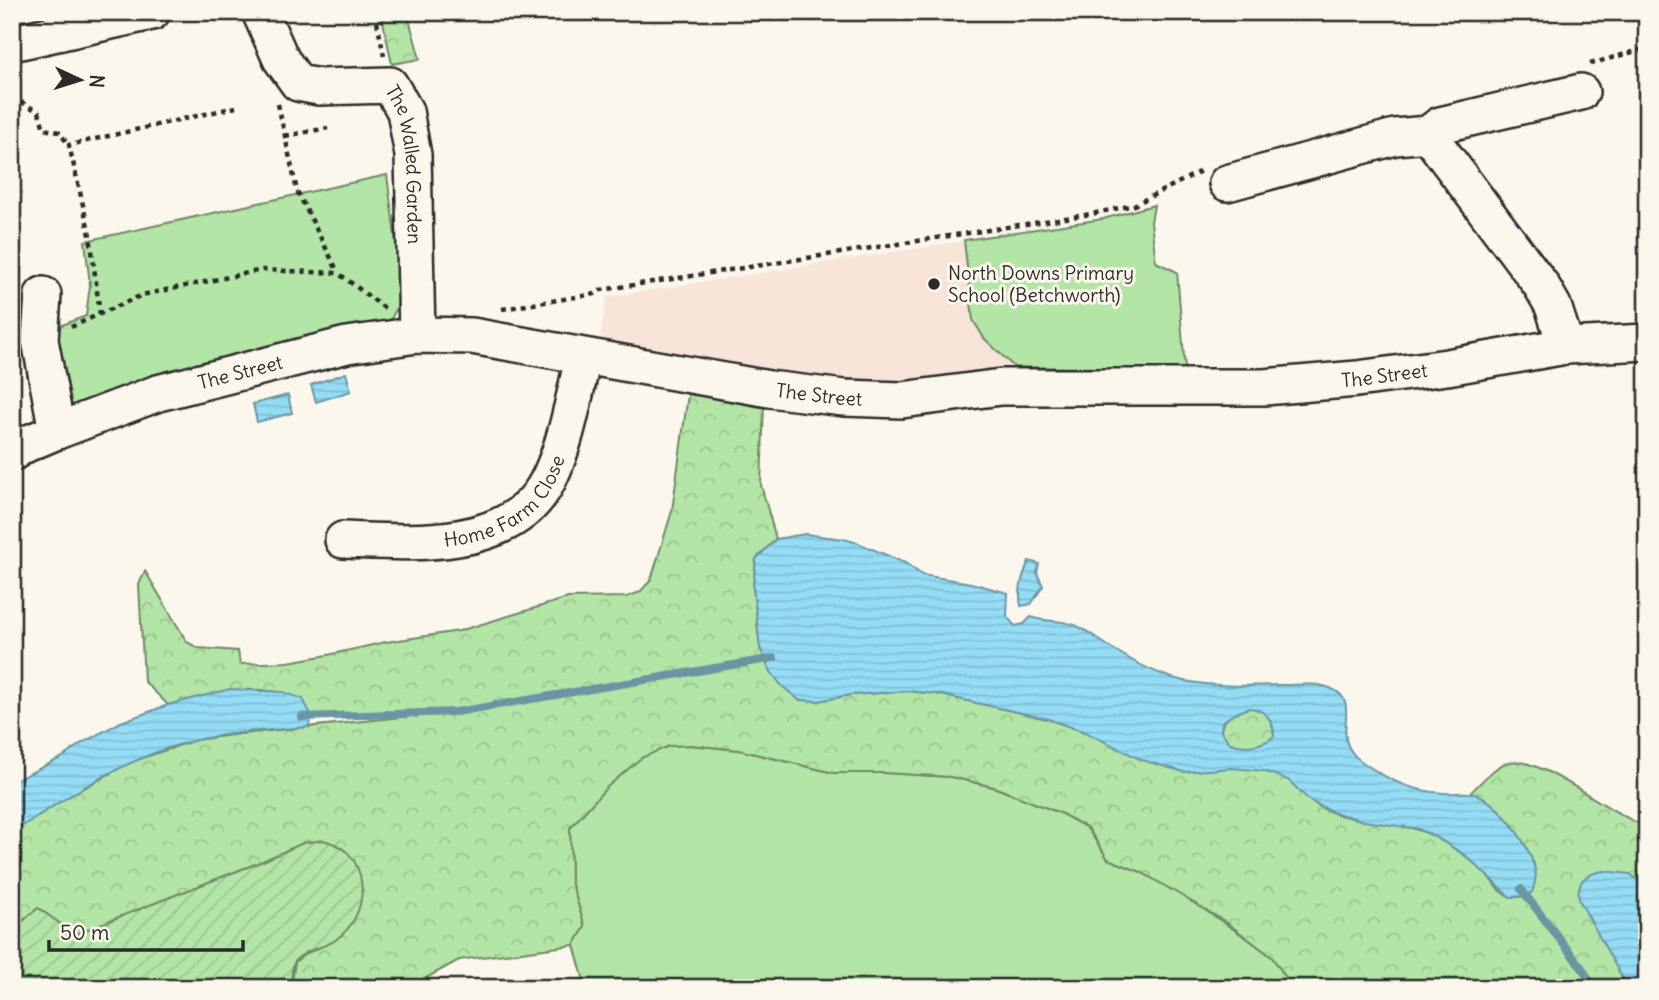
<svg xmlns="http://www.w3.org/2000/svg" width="1659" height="1000" viewBox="0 0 1659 1000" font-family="Delius,sans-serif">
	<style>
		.built { fill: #f9e4d9 }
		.green { fill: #b3e5a6; stroke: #6f8868; stroke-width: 2 }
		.forest { fill: url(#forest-crowns); stroke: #6f8868; stroke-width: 2 }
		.garden { fill: url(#garden-furrows); stroke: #6f8868; stroke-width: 2 }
		.water { fill: url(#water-rules); stroke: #6a96a4; stroke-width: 2; fill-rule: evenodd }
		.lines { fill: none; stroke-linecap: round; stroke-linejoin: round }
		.stream { stroke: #6a96a4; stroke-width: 8 }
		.minor-casing { stroke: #2b2b2b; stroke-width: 40 }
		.path { stroke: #2b2b2b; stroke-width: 4.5; stroke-dasharray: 5 5; stroke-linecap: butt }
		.minor { stroke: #fbf7ec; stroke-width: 35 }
		.poi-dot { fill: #2b2b2b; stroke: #fbf7ec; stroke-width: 2.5 }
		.labels { text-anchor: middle; stroke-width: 6; stroke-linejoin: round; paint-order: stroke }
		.street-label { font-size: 19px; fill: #2b2b2b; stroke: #fbf7ec }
		.poi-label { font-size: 19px; fill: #2b2b2b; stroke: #fbf7ec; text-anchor: start }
	</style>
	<defs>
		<pattern id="forest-crowns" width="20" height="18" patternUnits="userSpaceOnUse" patternTransform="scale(1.75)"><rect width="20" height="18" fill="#b3e5a6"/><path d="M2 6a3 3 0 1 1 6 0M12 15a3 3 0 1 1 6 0" fill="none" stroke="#9ac58f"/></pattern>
		<pattern id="garden-furrows" width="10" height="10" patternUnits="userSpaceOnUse" patternTransform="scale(1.75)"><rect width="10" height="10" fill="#b3e5a6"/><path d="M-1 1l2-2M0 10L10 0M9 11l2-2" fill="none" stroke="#9ac58f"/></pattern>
		<pattern id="water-rules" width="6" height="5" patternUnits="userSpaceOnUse" patternTransform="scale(1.75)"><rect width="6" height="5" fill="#94ddf5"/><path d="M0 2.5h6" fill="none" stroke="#80bed2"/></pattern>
	</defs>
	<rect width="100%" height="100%" fill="#fbf7ec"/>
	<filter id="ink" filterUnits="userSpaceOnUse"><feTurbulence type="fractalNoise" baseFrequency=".0143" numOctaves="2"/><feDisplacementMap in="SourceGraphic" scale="14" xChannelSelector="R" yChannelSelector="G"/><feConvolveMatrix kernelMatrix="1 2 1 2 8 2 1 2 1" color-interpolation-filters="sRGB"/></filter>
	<g filter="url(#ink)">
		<path class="built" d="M 1154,205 L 1151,222 L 1156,262 L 1177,272 L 1185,369 L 1014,367 L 986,369 L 919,382 L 861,386 L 599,345 L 607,297 L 1103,219 Z"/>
		<g class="green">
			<path d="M 387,175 L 397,251 L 399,304 L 387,326 L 62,417 L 49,330 L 86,316 L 90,285 L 85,241 Z"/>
			<path d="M 1154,205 L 1151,222 L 1156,262 L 1177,272 L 1185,369 L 1014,367 L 984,338 L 973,320 L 964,240 L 1103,219 Z"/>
			<path d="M 691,745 L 739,750 L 834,773 L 885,773 L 951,777 L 993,787 L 1060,813 L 1087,828 L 1108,859 L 1141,872 L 1190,900 L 1248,939 L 1272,957 L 1293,988 L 586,988 L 574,945 L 585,926 L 571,882 L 570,829 C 591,799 633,753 669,746 C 676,745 684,745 691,745 Z"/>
		</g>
		<g class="forest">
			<path d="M 381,12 L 407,12 L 420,59 L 392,64 Z"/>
			<path d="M 688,394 L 764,404 L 761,485 L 776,539 L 756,559 L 753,587 L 760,648 L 771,672 L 818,701 L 851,695 L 908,691 L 937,694 L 1048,719 L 1085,732 L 1221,730 C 1223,715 1248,702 1262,711 C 1278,722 1274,745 1279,761 C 1282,771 1294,782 1300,790 C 1333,830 1392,815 1433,836 C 1450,845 1467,856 1482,869 C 1489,876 1495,887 1503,893 C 1513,899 1523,898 1532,892 L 1534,864 L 1514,827 L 1497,809 L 1484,798 L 1470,793 C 1481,783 1494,766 1509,762 C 1540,755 1612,816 1647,827 L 1647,988 L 1293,988 L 1272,957 L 1226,922 L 1141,872 L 1108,859 L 1088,828 L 1060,813 L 994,787 L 951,777 L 885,773 L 834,773 L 739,750 L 691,745 L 669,746 L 641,758 L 606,788 L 570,828 L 571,882 L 585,927 L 574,945 L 459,960 L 408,988 L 291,988 L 295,962 L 305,954 L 334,941 L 303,843 L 263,861 L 75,935 L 38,908 L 12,930 L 12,833 L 57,803 L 131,762 L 195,740 L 240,734 L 440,713 L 312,717 L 302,699 C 252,681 217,693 168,705 L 144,681 L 139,584 L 145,571 L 187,642 L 198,648 L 238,651 L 240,664 L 288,662 L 328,655 L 386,642 L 459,631 L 568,598 L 627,597 L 640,592 L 651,580 L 672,511 Z"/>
		</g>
		<path class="garden" d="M 323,840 C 343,845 354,855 360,875 C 366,901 356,926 334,941 C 322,948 304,950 295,961 C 291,968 291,980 291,988 L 12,988 L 12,930 L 38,908 L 75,934 L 263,861 L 303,843 Z"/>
		<g class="water">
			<path d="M 346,373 L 351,391 L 316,402 L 311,385 Z"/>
			<path d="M 288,395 L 292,413 L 257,422 L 253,404 Z"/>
			<path d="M 805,534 L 844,539 L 858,543 L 905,563 L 922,575 L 971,583 L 1008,593 L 1007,617 L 1015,626 L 1024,624 L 1031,617 C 1047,623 1062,619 1077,626 C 1090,632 1101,642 1113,649 C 1135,663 1159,676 1185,681 C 1216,687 1248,686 1280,685 C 1297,685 1316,682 1332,689 C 1364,703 1327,737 1361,761 C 1387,780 1411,791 1444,793 C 1454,794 1466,791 1475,794 C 1499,802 1528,843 1534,866 C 1537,874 1535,884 1532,892 L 1526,896 L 1510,897 L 1465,855 L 1434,836 L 1418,829 L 1364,821 L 1333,812 L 1310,801 L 1288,780 L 1264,771 L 1232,768 L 1184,772 L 1142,760 L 1085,732 L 1048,719 L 937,694 L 908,691 L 851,695 L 818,701 L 799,700 L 782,686 L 771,672 L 760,648 L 753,587 L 756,559 L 776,539 ZM 1248,708 C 1265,709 1274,720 1274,736 C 1262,747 1244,748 1230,743 L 1221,731 L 1222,722 L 1234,714 Z"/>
			<path d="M 1029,561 L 1039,564 L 1037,573 L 1043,586 L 1031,604 L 1021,606 C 1018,589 1022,577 1029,561 Z"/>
			<path d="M 230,689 L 283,692 L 303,699 L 312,717 L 308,727 C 271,730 234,732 197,740 C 130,755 69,795 12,833 L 12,783 L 14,781 L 63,757 L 80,744 L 121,722 L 168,705 Z"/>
			<path d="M 1603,871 L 1630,874 L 1647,887 L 1647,988 L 1628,988 L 1579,900 C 1576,881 1585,874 1603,871 Z"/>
		</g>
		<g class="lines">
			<g class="stream">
				<path d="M 302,717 L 456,712 L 774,658"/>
				<path d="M 1521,889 L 1582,968 L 1594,988"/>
			</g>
			<defs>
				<g id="minor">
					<path id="s1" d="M 260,12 L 281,59 L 298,83 L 319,87 L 390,85 L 405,111 L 413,155 L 417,335"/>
					<path d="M 12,43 L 152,12"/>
					<path d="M 1428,134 L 1541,285 L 1553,306 L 1566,346"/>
					<path d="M 1227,183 L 1395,137 L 1428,134 L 1440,125 L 1581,92"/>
					<path d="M 43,295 L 40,340 L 57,431"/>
					<path id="s2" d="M 12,453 L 24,445 L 57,431 L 158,393 L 347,345 L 417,335 L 472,336 L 769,389 L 844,398 L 902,400 L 1001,387 L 1264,387 L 1357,379 L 1447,367 L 1566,346 L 1647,342"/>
					<path id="s3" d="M 343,540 C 405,542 497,551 539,495 C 563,463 574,397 583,358"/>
				</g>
			</defs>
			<use href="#minor" class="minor-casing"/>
			<g class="path">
				<path d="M 375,12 L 384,56"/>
				<path d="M 1590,64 L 1647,48"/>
				<path d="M 12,97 L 39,112 L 44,129 L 59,132 L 69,145"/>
				<path d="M 278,104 L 297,191 L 338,272"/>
				<path d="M 285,136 L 328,128"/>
				<path d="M 502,309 L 595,294 L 601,290 L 1091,214 L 1134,205 L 1201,171"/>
				<path d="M 100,315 L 90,235 L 69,145 L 236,107"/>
				<path d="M 71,327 L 142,295 L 262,270 L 338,273 L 387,310"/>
			</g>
			<use href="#minor" class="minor"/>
		</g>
	</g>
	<circle class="poi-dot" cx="934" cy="284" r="7"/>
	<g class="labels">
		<g class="street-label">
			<text dy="7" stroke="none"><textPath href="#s1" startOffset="256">The Walled Garden</textPath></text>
			<text dy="7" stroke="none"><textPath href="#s2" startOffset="243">The Street</textPath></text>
			<text dy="7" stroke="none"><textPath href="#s2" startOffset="1398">The Street</textPath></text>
			<text dy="7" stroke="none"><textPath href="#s2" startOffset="831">The Street</textPath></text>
			<text dy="7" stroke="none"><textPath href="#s3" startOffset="177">Home Farm Close</textPath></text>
		</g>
		<g class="poi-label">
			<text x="948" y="280">North Downs Primary<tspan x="948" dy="22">School (Betchworth)</tspan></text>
		</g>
	</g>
	<rect width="1659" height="1000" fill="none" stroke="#fbf7ec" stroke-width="42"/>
	<rect x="21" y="21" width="1617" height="958" fill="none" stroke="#2b2b2b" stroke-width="2.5" filter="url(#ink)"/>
	<g transform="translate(80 80) rotate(94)" stroke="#fbf7ec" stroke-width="5" paint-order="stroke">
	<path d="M0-5L12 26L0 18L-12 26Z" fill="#2b2b2b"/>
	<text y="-10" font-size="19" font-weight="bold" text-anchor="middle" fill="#2b2b2b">N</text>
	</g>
	<path d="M49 940v10h194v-10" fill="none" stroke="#2b2b2b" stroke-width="3.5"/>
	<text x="60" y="940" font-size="21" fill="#2b2b2b" stroke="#fbf7ec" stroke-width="5" paint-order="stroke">50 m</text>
</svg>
